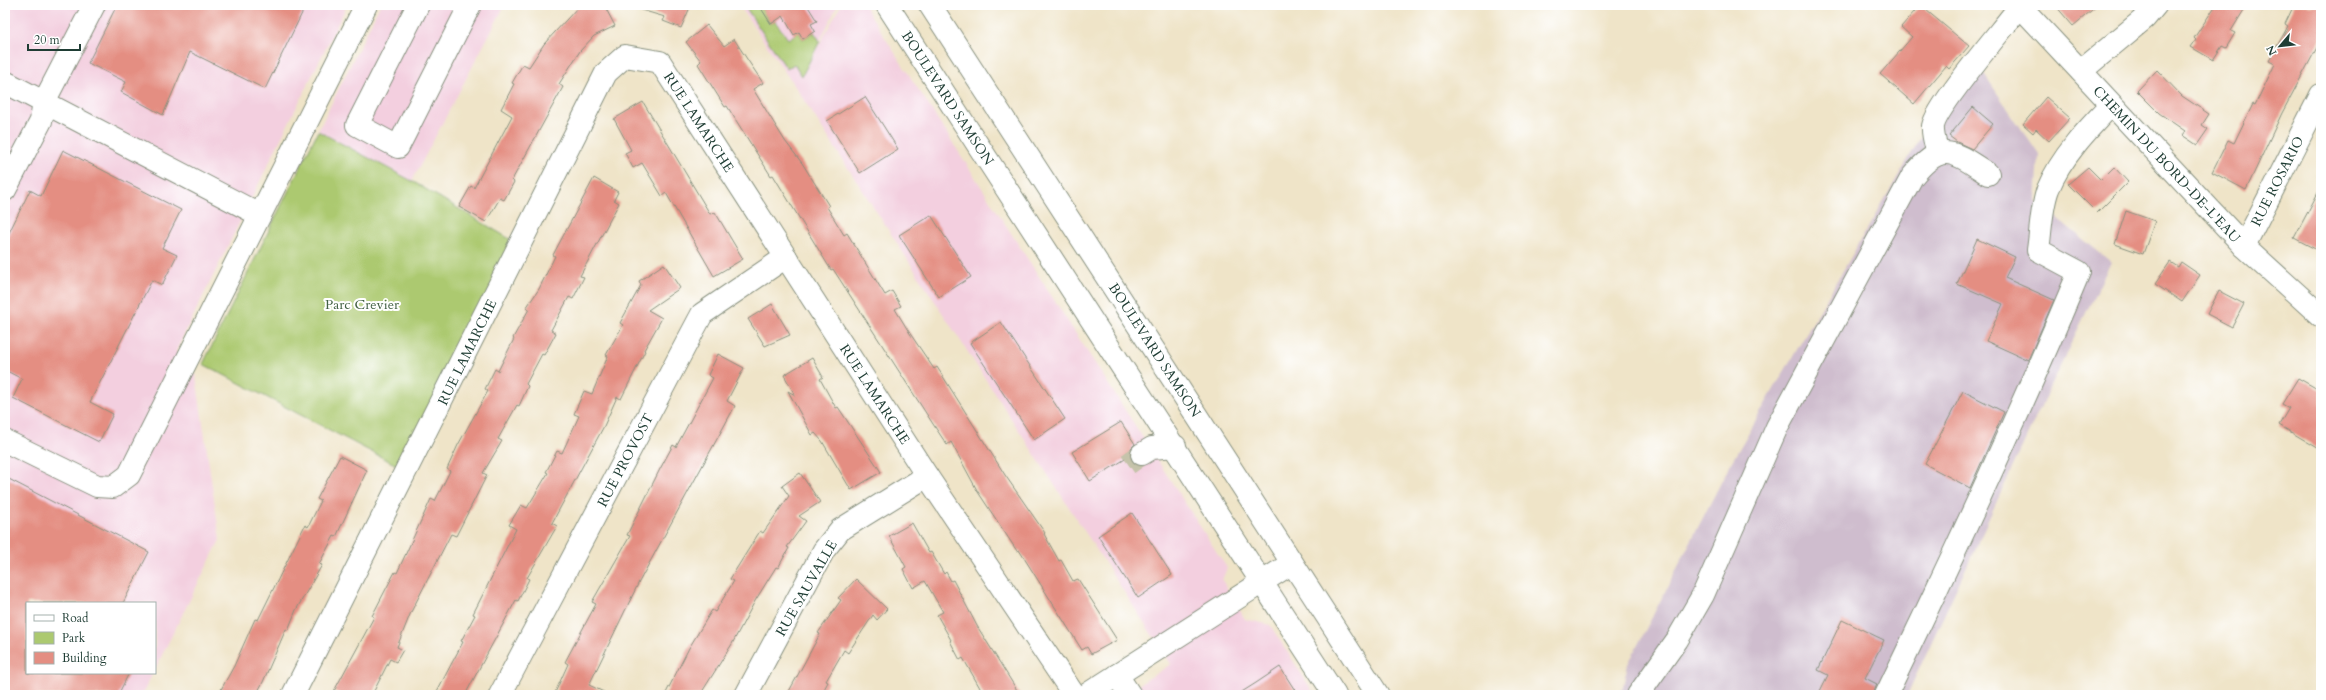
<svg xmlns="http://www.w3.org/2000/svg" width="2326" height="700" viewBox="0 0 2326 700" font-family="Cardo,serif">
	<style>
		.built { fill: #f3cfdf }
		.industrial { fill: #cfbdce }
		.green { fill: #acc970; stroke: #668352 }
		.building { fill: #e48e82 }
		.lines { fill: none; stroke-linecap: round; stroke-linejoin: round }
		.minor-tunnel { stroke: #c5c3aa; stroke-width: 22; stroke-dasharray: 22 11; stroke-linecap: butt }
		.minor-casing { stroke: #87907e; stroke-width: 24 }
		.minor { stroke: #fff; stroke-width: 22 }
		.labels { text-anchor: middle; stroke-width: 4; stroke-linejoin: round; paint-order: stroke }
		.street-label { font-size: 14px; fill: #1f3d34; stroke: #fff }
		.park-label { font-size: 14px; fill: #426043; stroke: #fff }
	</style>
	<rect width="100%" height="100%" fill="#fff"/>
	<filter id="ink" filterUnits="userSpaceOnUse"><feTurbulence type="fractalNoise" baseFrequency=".025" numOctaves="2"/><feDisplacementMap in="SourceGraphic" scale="8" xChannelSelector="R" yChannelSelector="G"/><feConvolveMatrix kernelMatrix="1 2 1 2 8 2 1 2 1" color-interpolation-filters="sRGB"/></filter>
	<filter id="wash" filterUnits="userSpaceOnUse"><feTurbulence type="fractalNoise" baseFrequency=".012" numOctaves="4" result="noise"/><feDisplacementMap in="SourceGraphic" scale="16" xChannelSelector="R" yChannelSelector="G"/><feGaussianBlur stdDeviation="0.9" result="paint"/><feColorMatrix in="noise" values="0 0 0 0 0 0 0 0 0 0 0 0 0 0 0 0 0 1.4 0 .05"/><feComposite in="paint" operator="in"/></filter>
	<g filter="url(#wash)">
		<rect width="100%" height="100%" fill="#efe4c8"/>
		<g class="built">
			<path d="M 5,5 L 347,5 L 176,351 L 196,376 L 220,540 L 155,669 L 155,603 L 27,603 L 27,673 L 153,673 L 142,695 L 5,695 Z"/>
			<path d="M 380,5 L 505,5 L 412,181 L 318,131 Z"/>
			<path d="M 739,5 L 838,5 L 802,76 L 841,5 L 864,5 L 1227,568 L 1222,580 L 1245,619 L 1270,625 L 1315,695 L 1123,695 L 1171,664 L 796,88 Z"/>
		</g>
		<path class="industrial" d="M 1970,53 L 2039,155 L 2036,201 L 2111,262 L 2054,378 L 1907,695 L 1621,695 L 1628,664 L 1732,461 Z"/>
		<g class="green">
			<path d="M 744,5 L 759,5 L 771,24 L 775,21 L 788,39 L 799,32 L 803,39 L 814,32 L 820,41 L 802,76 L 794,64 L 787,69 Z"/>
			<path d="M 318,131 L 412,181 L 520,245 L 408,471 L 203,364 Z"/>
		</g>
		<g id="blocks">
			<g class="building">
				<path d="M 117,5 L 306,5 L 265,89 L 190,52 L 163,115 L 121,92 L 126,82 L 88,63 Z"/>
				<path d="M 582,5 L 604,5 L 615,26 L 594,36 L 580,51 L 559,84 L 563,87 L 512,180 L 514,182 L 504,200 L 500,198 L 486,222 L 459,207 L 471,186 L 474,188 L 512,116 L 501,109 L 514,84 L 512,83 L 523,64 L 529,67 L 544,44 L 578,7 Z"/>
				<path d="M 639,5 L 691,5 L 681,28 L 663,21 L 665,17 L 638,9 Z"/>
				<path d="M 759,5 L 807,5 L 817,21 L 811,24 L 815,31 L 803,39 L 799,32 L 794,35 L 783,16 L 771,24 Z"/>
				<path d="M 1920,5 L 1969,46 L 1949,69 L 1946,66 L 1914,104 L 1880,74 L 1912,37 L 1901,27 Z"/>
				<path d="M 2055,5 L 2098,5 L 2073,26 Z"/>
				<path d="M 2216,5 L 2247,5 L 2231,31 L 2235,33 L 2226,48 L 2222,46 L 2213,60 L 2191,47 L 2196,40 L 2194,38 Z"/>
				<path d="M 2294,5 L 2321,5 L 2321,40 L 2282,113 L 2246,190 L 2212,172 L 2228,140 L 2234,143 L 2253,104 L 2255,105 L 2275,64 L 2269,61 L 2288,26 L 2285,24 Z"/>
				<path d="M 707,25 L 724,46 L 734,39 L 747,59 L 763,83 L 753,89 L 785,141 L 802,163 L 829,206 L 827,207 L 844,235 L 847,233 L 885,295 L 892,291 L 901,306 L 895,309 L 909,332 L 934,369 L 937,367 L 1005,475 L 1045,533 L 1044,534 L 1059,561 L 1061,560 L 1073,581 L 1078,579 L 1117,640 L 1091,654 L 1087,647 L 1082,650 L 1019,550 L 1017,551 L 978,492 L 951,442 L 947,445 L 933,424 L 833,269 L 831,270 L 773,175 L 771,176 L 727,106 L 725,107 L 698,64 L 701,61 L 686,42 Z"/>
				<path d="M 2157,70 L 2182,96 L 2209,114 L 2202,125 L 2208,129 L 2197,145 L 2182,135 L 2185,131 L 2159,113 L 2137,91 Z"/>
				<path d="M 865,97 L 898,149 L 860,173 L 827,121 Z"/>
				<path d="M 2046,97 L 2070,118 L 2049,141 L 2036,129 L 2033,133 L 2023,124 Z"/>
				<path d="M 643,102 L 710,214 L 715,212 L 743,259 L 714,276 L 666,193 L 662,196 L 642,163 L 633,168 L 625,153 L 631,150 L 614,119 Z"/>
				<path d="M 1973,107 L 1993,124 L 1972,149 L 1957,142 L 1949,136 Z"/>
				<path d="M 63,150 L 181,210 L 162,248 L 177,255 L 162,285 L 152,280 L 90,402 L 113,414 L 99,442 L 13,398 L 22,379 L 5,370 L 5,241 L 30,190 L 41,196 Z"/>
				<path d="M 2088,167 L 2101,180 L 2114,167 L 2128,182 L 2097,213 L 2068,184 Z"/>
				<path d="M 594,178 L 618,192 L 614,200 L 619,203 L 580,276 L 584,277 L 573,299 L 569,297 L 551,330 L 556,333 L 544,355 L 542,354 L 526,384 L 528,386 L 519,406 L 517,405 L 498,439 L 502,441 L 483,473 L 487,475 L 456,536 L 451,534 L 411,612 L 397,647 L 403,650 L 396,662 L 390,659 L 372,695 L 342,695 L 334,691 L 374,617 L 372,616 L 387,587 L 395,572 L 397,573 L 431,499 L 435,501 L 450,471 L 447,469 L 458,445 L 488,391 L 485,389 L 495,369 L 498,371 L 514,339 L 513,338 L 529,309 L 526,308 L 539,289 L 555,256 L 553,255 Z"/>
				<path d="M 2321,187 L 2321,252 L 2294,238 Z"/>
				<path d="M 2126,211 L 2155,221 L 2143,254 L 2115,244 Z"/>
				<path d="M 931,215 L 971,277 L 939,297 L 899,235 Z"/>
				<path d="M 1977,239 L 2015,257 L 2005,278 L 2054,300 L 2028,360 L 1986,341 L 2003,304 L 1957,284 Z"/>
				<path d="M 2170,262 L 2178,267 L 2181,262 L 2200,275 L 2182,302 L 2155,284 Z"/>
				<path d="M 664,264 L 680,288 L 648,310 L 662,318 L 644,350 L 645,351 L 621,399 L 617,397 L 604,426 L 552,523 L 557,526 L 527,578 L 529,579 L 518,601 L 516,600 L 465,695 L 435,695 L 463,642 L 461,641 L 475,615 L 473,614 L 516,529 L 509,525 L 521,505 L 527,508 L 548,473 L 546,472 L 557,451 L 562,453 L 579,416 L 574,414 L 584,391 L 592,394 L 608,356 L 606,355 L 623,325 L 620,323 L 641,285 L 639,281 Z"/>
				<path d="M 2219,291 L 2244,304 L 2232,327 L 2207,314 Z"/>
				<path d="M 772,304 L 790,335 L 765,346 L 748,319 Z"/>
				<path d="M 1001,322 L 1065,419 L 1034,440 L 970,343 Z"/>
				<path d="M 718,354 L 744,368 L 727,401 L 735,406 L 639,582 L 589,685 L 610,695 L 554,695 L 568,664 L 565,662 L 596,604 L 592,602 L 630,536 L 627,535 L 660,469 L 673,445 L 676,447 L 713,378 L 708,375 Z"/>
				<path d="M 812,358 L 823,377 L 820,379 L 836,408 L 838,407 L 881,472 L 851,490 L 822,441 L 815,433 L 812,435 L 788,391 L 795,395 L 784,375 Z"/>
				<path d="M 2298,378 L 2321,391 L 2321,450 L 2279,425 L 2289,408 L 2282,404 Z"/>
				<path d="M 1963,391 L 2004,412 L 1970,488 L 1925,464 Z"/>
				<path d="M 1121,422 L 1135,444 L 1131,448 L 1130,456 L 1090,481 L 1072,452 Z"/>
				<path d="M 340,456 L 367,470 L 336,537 L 334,536 L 319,564 L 322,565 L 296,610 L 288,630 L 286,629 L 263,682 L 256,695 L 218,695 L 234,666 L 255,619 L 258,620 L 305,525 L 308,527 L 321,501 L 317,499 Z"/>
				<path d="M 800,473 L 820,502 L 799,516 L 806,521 L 787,547 L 789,548 L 778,568 L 776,567 L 755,601 L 732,644 L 700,695 L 665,695 L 689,648 L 712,610 L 715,612 L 734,581 L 730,579 L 760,531 L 763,533 L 789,496 L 782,486 Z"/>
				<path d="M 5,477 L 149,552 L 123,603 L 27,603 L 27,673 L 129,673 L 118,695 L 5,695 Z"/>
				<path d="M 1132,513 L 1172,575 L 1138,598 L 1098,536 Z"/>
				<path d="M 912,523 L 929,553 L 931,552 L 944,574 L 946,572 L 951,581 L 953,580 L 977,626 L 1020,695 L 984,695 L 963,658 L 960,660 L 950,641 L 951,640 L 937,615 L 943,612 L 925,581 L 913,588 L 903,569 L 906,567 L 889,536 Z"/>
				<path d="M 856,579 L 887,609 L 877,620 L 873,615 L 848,653 L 844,650 L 826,681 L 828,682 L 821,695 L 787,695 L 820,634 L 818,633 L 841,600 L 838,598 Z"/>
				<path d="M 1842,620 L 1884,640 L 1865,678 L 1877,684 L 1873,695 L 1818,695 L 1828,675 L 1818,670 Z"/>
				<path d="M 1280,667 L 1298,695 L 1237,695 L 1256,683 Z"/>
			</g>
		</g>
	</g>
	<g filter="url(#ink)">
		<use href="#blocks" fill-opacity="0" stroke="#87907e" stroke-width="1"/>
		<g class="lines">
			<path class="minor-tunnel" d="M 1128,464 L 1142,454"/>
			<defs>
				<g id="minor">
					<path d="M 418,5 L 357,125 L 398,147 L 470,5"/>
					<path d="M 887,5 L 1335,695"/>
					<path d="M 930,5 L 1378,695"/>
					<path d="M 2019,5 L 2244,246 L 2321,316"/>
					<path d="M 2081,71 L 2145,18 L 2156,5"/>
					<path d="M 5,82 L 260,215"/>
					<path d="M 1938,154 C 1936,145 1932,135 1933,126 C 1937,105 2003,29 2020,6"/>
					<path d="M 5,190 L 41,121 L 44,102 L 94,5"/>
					<path d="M 2244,246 L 2321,95"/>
					<path d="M 5,441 L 97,486 L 113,487 L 129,475 L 366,5"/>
					<path d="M 1142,454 L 1152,448 L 1175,446"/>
					<path d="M 1117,675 L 1130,695"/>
					<path d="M 293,695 L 606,73 L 625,56 L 660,62 L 927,476 L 1074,695"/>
					<path d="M 500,695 L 702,314 L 786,257"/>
					<path d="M 746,695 L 824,550 L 840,530 L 927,476"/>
					<path d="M 1086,695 L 1292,563"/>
					<path d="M 1638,695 L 1677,640 L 1703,595 L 1777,427 L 1912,177 C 1942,140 1953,151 1988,174"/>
					<path d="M 1886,695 C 1954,555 2019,415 2079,272 L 2038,250 C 2041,230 2041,208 2048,189 C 2061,157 2088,129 2111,105"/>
				</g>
			</defs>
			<use href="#minor" class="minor-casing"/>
			<use href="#minor" class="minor"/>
		</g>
	</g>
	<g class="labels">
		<g class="street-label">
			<text transform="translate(948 98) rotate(57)" y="5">BOULEVARD SAMSON</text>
			<text transform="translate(699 122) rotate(57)" y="5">RUE LAMARCHE</text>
			<text transform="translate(2167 164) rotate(47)" y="5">CHEMIN DU BORD-DE-L'EAU</text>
			<text transform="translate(2277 181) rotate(-63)" y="5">RUE ROSARIO</text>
			<text transform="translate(1155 350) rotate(57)" y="5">BOULEVARD SAMSON</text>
			<text transform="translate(467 352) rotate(-64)" y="5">RUE LAMARCHE</text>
			<text transform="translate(875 394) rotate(57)" y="5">RUE LAMARCHE</text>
			<text transform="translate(625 460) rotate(-62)" y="5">RUE PROVOST</text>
			<text transform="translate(806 588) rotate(-60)" y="5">RUE SAUVALLE</text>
		</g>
		<g class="park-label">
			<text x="362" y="309">Parc Crevier</text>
		</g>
	</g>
	<rect width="2326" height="700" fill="none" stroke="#fff" stroke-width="20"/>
	<rect x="26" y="602" width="130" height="72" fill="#ffffff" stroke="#a5b1ae"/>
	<rect x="34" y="615" width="20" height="6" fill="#ffffff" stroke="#a5b1ae"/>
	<text x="62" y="622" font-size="12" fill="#1f3d34">Road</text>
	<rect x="34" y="632" width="20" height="12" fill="#acc970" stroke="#a5b1ae"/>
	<text x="62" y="642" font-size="12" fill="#1f3d34">Park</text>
	<rect x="34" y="652" width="20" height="12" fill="#e48e82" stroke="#a5b1ae"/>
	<text x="62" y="662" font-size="12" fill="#1f3d34">Building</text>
	<g transform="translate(2280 46) rotate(242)" stroke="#ffffff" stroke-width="3" paint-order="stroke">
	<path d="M0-3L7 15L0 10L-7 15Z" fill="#1f3d34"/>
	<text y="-6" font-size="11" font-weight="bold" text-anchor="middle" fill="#1f3d34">N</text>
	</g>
	<path d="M28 44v6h52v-6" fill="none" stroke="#1f3d34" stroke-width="2"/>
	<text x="34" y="44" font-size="12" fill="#1f3d34" stroke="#ffffff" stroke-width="3" paint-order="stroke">20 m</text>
</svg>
